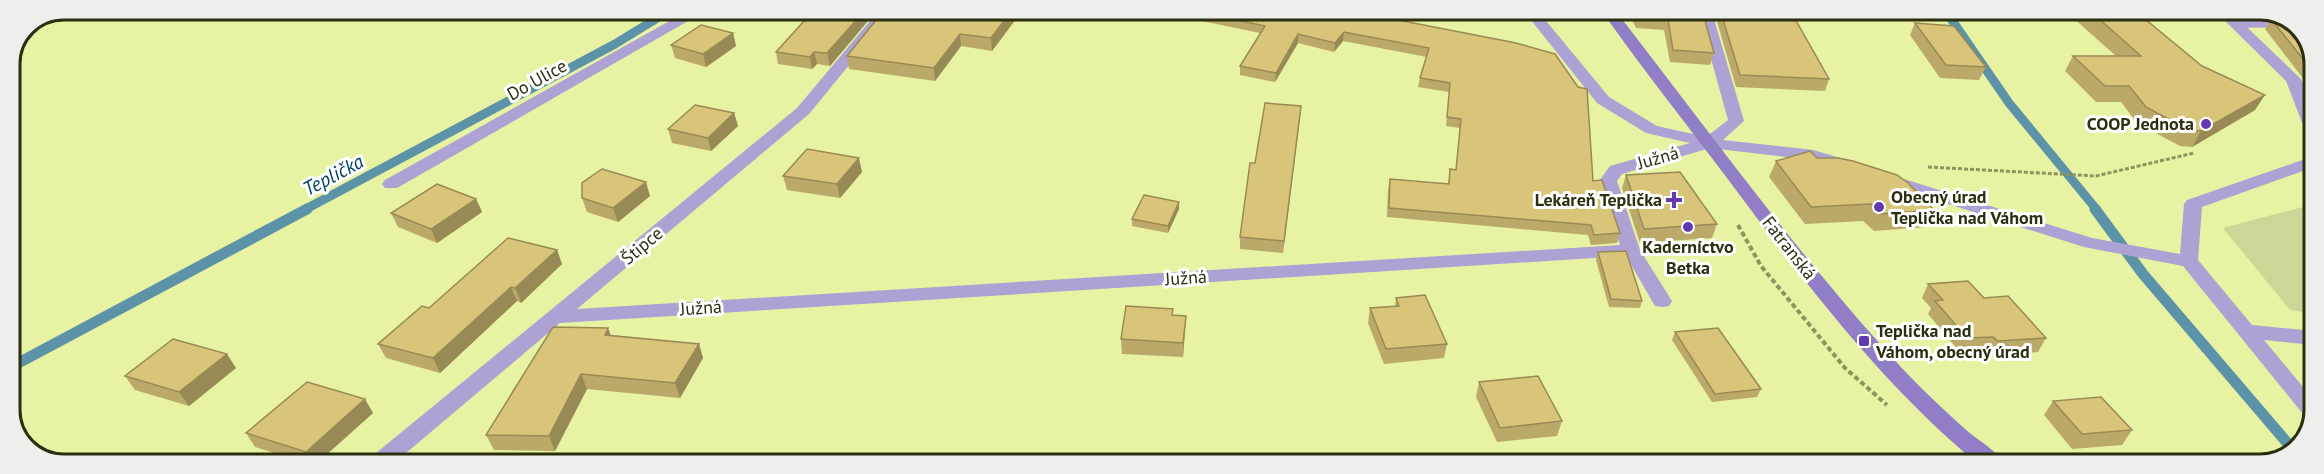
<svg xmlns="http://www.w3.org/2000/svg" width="2324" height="474" viewBox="0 0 2324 474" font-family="'PT Sans',sans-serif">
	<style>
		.green { fill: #cdd697 }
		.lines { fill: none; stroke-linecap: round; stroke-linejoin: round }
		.stream-far1 { stroke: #5c93a8; stroke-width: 9 }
		.stream { stroke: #5c93a8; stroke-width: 11 }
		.path-far1 { stroke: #8d945c; stroke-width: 3; stroke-dasharray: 4 2; stroke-linecap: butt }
		.path { stroke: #8d945c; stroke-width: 4; stroke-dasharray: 5 3; stroke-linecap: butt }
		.lane { fill: #ada2d3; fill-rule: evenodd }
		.street { fill: #ada2d3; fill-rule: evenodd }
		.secondary { fill: #917ec6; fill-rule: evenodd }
		.wall { fill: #bba969 }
		.shaded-wall { fill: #988a55 }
		.building { fill: #d9c57a; stroke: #988a55; stroke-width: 1.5 }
		.poi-dot { fill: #6338b0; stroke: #fff; stroke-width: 2 }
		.labels { text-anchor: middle; stroke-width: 6; stroke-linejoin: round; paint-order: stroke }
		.street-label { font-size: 18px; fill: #2b2f0f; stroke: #fff }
		.poi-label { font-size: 18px; font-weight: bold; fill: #2b2f0f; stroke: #fff; text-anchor: end }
		.water-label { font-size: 20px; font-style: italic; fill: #024561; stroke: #fff }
		.rim { fill: none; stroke: #2b2f0f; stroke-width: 3 }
	</style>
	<rect width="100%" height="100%" fill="#e7f2a3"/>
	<path class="green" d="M 2314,204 L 2314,314 L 2290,310 L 2223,228 Z"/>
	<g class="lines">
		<g class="stream-far1">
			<path d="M 1945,10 L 2009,103 L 2097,210"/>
			<path d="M 304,210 L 615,44 L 672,9"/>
		</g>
		<g class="stream">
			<path d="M 2095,209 L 2143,274 L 2295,452"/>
			<path d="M 9,368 L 307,209"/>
		</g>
		<path class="path-far1" d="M 1928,167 L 2096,176 L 2194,153"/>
		<path class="path" d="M 1738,225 L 1761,266 L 1845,368 L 1887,405"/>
		<path class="lane" d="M 2287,19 L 2297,25 L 2291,27 L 2236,28 L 2229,24 L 2236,20 Z"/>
		<g class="street">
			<path d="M 691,9 L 709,9 L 397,188 L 385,188 L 382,184 L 385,180 Z"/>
			<path d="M 880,9 L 895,9 L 809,114 L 577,309 L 1620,245 L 1599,181 L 1610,166 L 1690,143 L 1646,133 L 1597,103 L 1523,10 L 1537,10 L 1609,97 L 1657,126 L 1706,137 L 1728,120 L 1700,19 L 1694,10 L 1708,10 L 1714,19 L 1744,121 L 1723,140 L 1813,150 L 1851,161 L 1853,165 L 1845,170 L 1811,160 L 1710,148 L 1622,174 L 1617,181 L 1640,250 L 1672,301 L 1669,306 L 1662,307 L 1655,306 L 1626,256 L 560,323 L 393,464 L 367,464 L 370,458 L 797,108 Z"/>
			<path d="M 2214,10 L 2229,10 L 2301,79 L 2314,114 L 2314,138 L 2308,136 L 2306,133 L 2286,81 Z"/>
			<path d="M 2314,156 L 2314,167 L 2202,207 L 2198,260 L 2252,325 L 2314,331 L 2314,345 L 2264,340 L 2314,400 L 2314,422 L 2307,419 L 2183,266 L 2084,247 L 1882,183 L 1880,179 L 1882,175 L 1888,174 L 2092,238 L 2180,254 L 2184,204 L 2187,200 Z"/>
		</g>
		<path class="secondary" d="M 1601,10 L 1615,10 C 1702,122 1786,239 1881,345 C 1907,375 1935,402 1965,429 C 1977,440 1997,450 2005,465 L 1979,465 C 1880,383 1803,280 1727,178 C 1685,122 1641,67 1601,10 Z"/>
	</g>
	<g class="wall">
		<path d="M 878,9 L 830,66 L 817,64 L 812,69 L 778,64 L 776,52 Z"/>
		<path d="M 885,9 L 1055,9 L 1051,15 L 1022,11 L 992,51 L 961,46 L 935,81 L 849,69 L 847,56 Z"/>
		<path d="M 1144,9 L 1347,10 L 1516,43 L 1593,181 L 1620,233 L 1617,243 L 1591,245 L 1588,235 L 1387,217 L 1388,189 L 1390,179 L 1448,184 L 1450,169 L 1456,170 L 1460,128 L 1446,126 L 1449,92 L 1418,87 L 1420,78 L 1427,57 L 1343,41 L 1334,52 L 1298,43 L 1275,82 L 1240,75 L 1240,66 L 1260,33 Z"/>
		<path d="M 1627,10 L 1702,10 L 1714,53 L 1710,65 L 1670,62 L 1664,30 L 1636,28 Z"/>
		<path d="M 1710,10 L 1790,10 L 1829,79 L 1825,91 L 1736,87 L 1716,18 Z"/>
		<path d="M 2076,10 L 2134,10 L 2255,110 L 2192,147 L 2180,146 L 2137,123 L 2121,102 L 2096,102 L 2065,71 L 2073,56 L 2116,56 L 2072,17 Z"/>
		<path d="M 2249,10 L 2271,10 L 2283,17 L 2255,17 Z"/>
		<path d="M 2271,19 L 2315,56 L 2315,94 L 2265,29 Z"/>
		<path d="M 1915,23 L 1986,67 L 1979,80 L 1940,78 L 1910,35 Z"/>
		<path d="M 733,33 L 736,46 L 706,67 L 675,58 L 671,45 Z"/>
		<path d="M 734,113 L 738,126 L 711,151 L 672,143 L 668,129 Z"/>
		<path d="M 1300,117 L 1283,253 L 1240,249 L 1240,237 L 1255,163 Z"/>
		<path d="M 1817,158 L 1934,210 L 1926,227 L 1874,231 L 1863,221 L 1805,224 L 1769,177 L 1776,161 Z"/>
		<path d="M 862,172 L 840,198 L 787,190 L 783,176 Z"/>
		<path d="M 1626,175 L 1717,224 L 1712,238 L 1640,243 L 1622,188 Z"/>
		<path d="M 650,196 L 618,222 L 587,212 L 582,198 Z"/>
		<path d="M 476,199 L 482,212 L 437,243 L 398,227 L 391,213 Z"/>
		<path d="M 1179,209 L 1168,233 L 1132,226 L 1132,219 Z"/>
		<path d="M 557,250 L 562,264 L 521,303 L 517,301 L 440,373 L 386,358 L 378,344 L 429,308 Z"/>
		<path d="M 1598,252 L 1642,301 L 1640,308 L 1609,307 L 1596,260 Z"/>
		<path d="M 1928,284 L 1984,298 L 2046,338 L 2038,352 L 1990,355 L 1986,350 L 1959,351 L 1928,314 L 1931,308 L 1922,298 Z"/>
		<path d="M 1396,298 L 1447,344 L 1444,358 L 1384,364 L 1368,323 L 1370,308 L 1395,307 Z"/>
		<path d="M 1185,330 L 1183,357 L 1122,354 L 1121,339 Z"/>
		<path d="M 1675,332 L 1761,389 L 1757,397 L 1712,402 L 1672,340 Z"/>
		<path d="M 611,335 L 699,344 L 703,358 L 680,398 L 587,389 L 555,451 L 494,450 L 486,435 Z"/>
		<path d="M 236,368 L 189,406 L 135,390 L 125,376 Z"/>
		<path d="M 1479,382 L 1562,421 L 1557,436 L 1497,442 L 1476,397 Z"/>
		<path d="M 2053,401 L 2132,430 L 2122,445 L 2072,449 L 2044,415 Z"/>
		<path d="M 373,413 L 316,464 L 309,464 L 255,447 L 246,433 Z"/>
	</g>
	<g class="shaded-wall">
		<path d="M 866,9 L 878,9 L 830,66 L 827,53 Z"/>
		<path d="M 1013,9 L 1022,9 L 1022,11 L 992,51 L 991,38 Z"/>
		<path d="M 1051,9 L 1055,9 L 1051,15 Z"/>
		<path d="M 1344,32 L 1343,41 L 1334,52 L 1335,43 Z"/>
		<path d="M 733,33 L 736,46 L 706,67 L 703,54 Z"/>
		<path d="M 960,34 L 961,46 L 935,81 L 934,68 Z"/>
		<path d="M 1298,34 L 1298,43 L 1275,82 L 1276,73 Z"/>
		<path d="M 814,52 L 817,64 L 812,69 L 810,57 Z"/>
		<path d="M 2265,95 L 2255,110 L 2192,147 L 2201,131 Z"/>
		<path d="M 1301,106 L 1300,117 L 1283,253 L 1284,241 Z"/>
		<path d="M 734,113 L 738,126 L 711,151 L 708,138 Z"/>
		<path d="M 859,158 L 862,172 L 840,198 L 837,184 Z"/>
		<path d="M 646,182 L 650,196 L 618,222 L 613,208 Z"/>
		<path d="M 476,199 L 482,212 L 437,243 L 431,229 Z"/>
		<path d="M 1179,202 L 1179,209 L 1168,233 L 1168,226 Z"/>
		<path d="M 557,250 L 562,264 L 521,303 L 515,288 Z"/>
		<path d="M 511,287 L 517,301 L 440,373 L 433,358 Z"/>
		<path d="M 1186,316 L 1185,330 L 1183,357 L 1183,343 Z"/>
		<path d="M 608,328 L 614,343 L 605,335 Z"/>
		<path d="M 699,344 L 703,358 L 680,398 L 675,383 Z"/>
		<path d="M 227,354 L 236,368 L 189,406 L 179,392 Z"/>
		<path d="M 581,374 L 587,389 L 555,451 L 549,436 Z"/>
		<path d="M 365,399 L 373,413 L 316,464 L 313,464 L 306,452 Z"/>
	</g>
	<g class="building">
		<path d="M 815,9 L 866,9 L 827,53 L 814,52 L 810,57 L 776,52 Z"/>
		<path d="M 885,9 L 1013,9 L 991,38 L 960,34 L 934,68 L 847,56 Z"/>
		<path d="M 1186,9 L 1347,10 L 1516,43 L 1555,54 L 1578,87 L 1587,89 L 1593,181 L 1602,180 L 1620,233 L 1594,235 L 1591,225 L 1389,208 L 1390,179 L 1449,184 L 1450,169 L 1456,170 L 1461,119 L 1447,117 L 1450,83 L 1420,78 L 1429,48 L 1344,32 L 1335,43 L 1298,34 L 1276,73 L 1240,66 L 1265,26 Z"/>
		<path d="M 1636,10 L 1702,10 L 1714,53 L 1673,50 L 1668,19 L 1639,16 Z"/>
		<path d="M 1720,10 L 1790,10 L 1829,79 L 1740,75 Z"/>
		<path d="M 2089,10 L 2134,10 L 2202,66 L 2265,95 L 2201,131 L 2189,130 L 2146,107 L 2129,86 L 2105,86 L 2073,56 L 2141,56 Z"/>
		<path d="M 2271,19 L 2286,19 L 2301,27 L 2315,56 L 2315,74 Z"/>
		<path d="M 1915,23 L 1954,26 L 1986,67 L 1946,65 Z"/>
		<path d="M 701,25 L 733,33 L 703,54 L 671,45 Z"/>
		<path d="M 1265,103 L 1301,106 L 1284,241 L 1240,237 L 1250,163 L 1255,163 Z"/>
		<path d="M 695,105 L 734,113 L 708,138 L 668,129 Z"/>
		<path d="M 807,149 L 859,158 L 837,184 L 783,176 Z"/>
		<path d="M 1810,151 L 1817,158 L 1838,158 L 1853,161 L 1897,175 L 1908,183 L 1934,210 L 1881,214 L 1871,204 L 1811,207 L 1776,161 Z"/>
		<path d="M 602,169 L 646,182 L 613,208 L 582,198 L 582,183 Z"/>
		<path d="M 1680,172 L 1717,224 L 1644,229 L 1626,175 Z"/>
		<path d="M 437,184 L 476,199 L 431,229 L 391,213 Z"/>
		<path d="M 1144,195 L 1179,202 L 1168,226 L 1132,219 Z"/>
		<path d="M 508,238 L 557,250 L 515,288 L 511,287 L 433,358 L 378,344 L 422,306 L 429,308 Z"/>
		<path d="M 1626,251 L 1642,301 L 1611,299 L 1598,252 Z"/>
		<path d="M 1968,281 L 1984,298 L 2008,296 L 2046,338 L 1998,341 L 1993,337 L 1967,338 L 1935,301 L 1943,300 L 1928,284 Z"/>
		<path d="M 1425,295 L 1447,344 L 1386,349 L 1370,308 L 1399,306 L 1396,298 Z"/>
		<path d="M 1126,306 L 1173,309 L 1172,315 L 1186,316 L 1183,343 L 1121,339 Z"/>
		<path d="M 553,327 L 608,328 L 605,335 L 699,344 L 675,383 L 581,374 L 549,436 L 486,435 Z"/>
		<path d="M 1718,328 L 1761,389 L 1715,394 L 1675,332 Z"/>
		<path d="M 173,339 L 227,354 L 179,392 L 125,376 Z"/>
		<path d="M 1538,376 L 1562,421 L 1500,428 L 1479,382 Z"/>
		<path d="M 307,382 L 365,399 L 306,452 L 246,433 Z"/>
		<path d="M 2101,397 L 2132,430 L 2082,434 L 2053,401 Z"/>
	</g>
	<g class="poi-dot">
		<circle cx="2206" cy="124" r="6"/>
		<path d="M1671 191h6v6h6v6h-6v6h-6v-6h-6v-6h6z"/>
		<circle cx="1879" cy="207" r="6"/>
		<circle cx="1688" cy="227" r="6"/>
		<rect x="1858" y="335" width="12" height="12" rx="3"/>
	</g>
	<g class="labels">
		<g class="street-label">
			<text transform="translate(537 80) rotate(-29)" y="6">Do Ulice</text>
			<text transform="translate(1658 158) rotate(-16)" y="6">Južná</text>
			<text transform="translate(642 246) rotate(-40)" y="6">Štipce</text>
			<text transform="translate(1789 248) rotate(52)" y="6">Fatranská</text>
			<text transform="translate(1186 278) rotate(-4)" y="6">Južná</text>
			<text transform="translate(701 308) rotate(-4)" y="6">Južná</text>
		</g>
		<g class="poi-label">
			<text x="2194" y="130">COOP Jednota</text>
			<text x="1891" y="203" text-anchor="start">Obecný úrad<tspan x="1891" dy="21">Teplička nad Váhom</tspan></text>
			<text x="1662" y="206">Lekáreň Teplička</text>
			<text x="1688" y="253" text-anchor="middle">Kaderníctvo<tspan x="1688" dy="21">Betka</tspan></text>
			<text x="1876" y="337" text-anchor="start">Teplička nad<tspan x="1876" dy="21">Váhom, obecný úrad</tspan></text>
		</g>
		<g class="water-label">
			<text transform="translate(333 175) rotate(-28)" y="7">Teplička</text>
		</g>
	</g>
	<path d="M0 0H2324V474H0ZM64 20H2260A44 44 0 0 1 2304 64V410A44 44 0 0 1 2260 454H64A44 44 0 0 1 20 410V64A44 44 0 0 1 64 20Z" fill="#eeeeec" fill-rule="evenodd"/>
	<path class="rim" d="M64 20H2260A44 44 0 0 1 2304 64V410A44 44 0 0 1 2260 454H64A44 44 0 0 1 20 410V64A44 44 0 0 1 64 20Z"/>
</svg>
